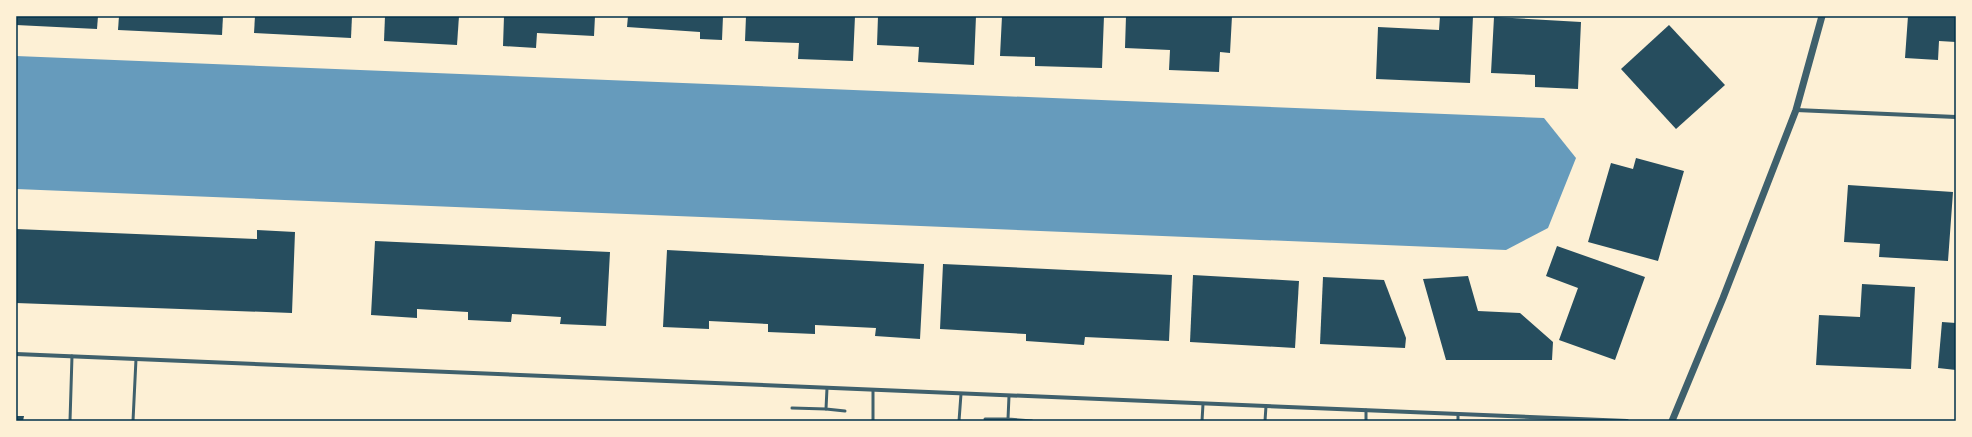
<svg xmlns="http://www.w3.org/2000/svg" width="1972" height="437" viewBox="0 0 1972 437" font-family="Cabin,sans-serif">
	<style>
		.water { fill: #669bbc }
		.building { fill: #264d5e }
		.lines { fill: none; stroke-linecap: round; stroke-linejoin: round }
		.service { stroke: #3f606c; stroke-width: 3 }
		.minor { stroke: #3f606c; stroke-width: 4 }
		.tertiary { stroke: #3f606c; stroke-width: 7 }
		.neatline { fill: none; stroke: #003049; stroke-width: 1.5 }
	</style>
	<rect width="100%" height="100%" fill="#fdf0d5"/>
	<path class="water" d="M 16,56 L 1544,118 L 1576,158 L 1548,228 L 1506,250 L 16,189 Z"/>
	<g class="building">
		<path d="M 16,16 L 98,16 L 97,29 L 16,25 Z"/>
		<path d="M 119,16 L 223,16 L 222,35 L 118,30 Z"/>
		<path d="M 255,16 L 352,16 L 351,38 L 254,33 Z"/>
		<path d="M 385,16 L 459,16 L 457,45 L 384,41 Z"/>
		<path d="M 504,16 L 595,16 L 594,36 L 537,33 L 536,48 L 503,46 Z"/>
		<path d="M 628,16 L 723,16 L 722,40 L 700,39 L 700,32 L 627,27 Z"/>
		<path d="M 746,16 L 855,16 L 853,61 L 798,59 L 799,43 L 745,41 Z"/>
		<path d="M 878,16 L 976,16 L 974,65 L 918,62 L 919,47 L 877,45 Z"/>
		<path d="M 1002,16 L 1104,16 L 1102,68 L 1035,66 L 1035,57 L 1000,56 Z"/>
		<path d="M 1126,16 L 1232,16 L 1230,53 L 1220,52 L 1219,72 L 1169,70 L 1170,50 L 1125,48 Z"/>
		<path d="M 1440,16 L 1473,16 L 1470,83 L 1376,79 L 1378,27 L 1439,30 Z"/>
		<path d="M 1908,16 L 1956,16 L 1956,42 L 1939,41 L 1938,60 L 1905,58 Z"/>
		<path d="M 1494,17 L 1581,22 L 1578,89 L 1535,87 L 1535,75 L 1491,73 Z"/>
		<path d="M 1669,25 L 1725,85 L 1676,129 L 1621,69 Z"/>
		<path d="M 1636,158 L 1684,171 L 1658,261 L 1588,242 L 1611,163 L 1633,169 Z"/>
		<path d="M 1848,185 L 1953,192 L 1948,261 L 1879,257 L 1880,244 L 1844,242 Z"/>
		<path d="M 16,229 L 257,239 L 257,230 L 295,232 L 292,313 L 16,303 Z"/>
		<path d="M 375,241 L 610,252 L 606,326 L 560,324 L 561,317 L 512,314 L 511,322 L 468,320 L 468,312 L 417,309 L 417,318 L 371,315 Z"/>
		<path d="M 1557,246 L 1645,277 L 1615,360 L 1559,340 L 1578,288 L 1546,276 Z"/>
		<path d="M 667,250 L 924,264 L 920,339 L 875,336 L 876,328 L 815,325 L 815,334 L 768,332 L 768,324 L 709,321 L 709,329 L 663,327 Z"/>
		<path d="M 943,264 L 1172,275 L 1169,341 L 1085,337 L 1084,345 L 1026,341 L 1026,334 L 940,329 Z"/>
		<path d="M 1193,275 L 1299,281 L 1295,348 L 1190,342 Z"/>
		<path d="M 1468,276 L 1478,311 L 1520,313 L 1553,342 L 1552,360 L 1446,360 L 1423,279 Z"/>
		<path d="M 1323,277 L 1384,280 L 1406,338 L 1405,348 L 1320,344 Z"/>
		<path d="M 1862,284 L 1915,287 L 1911,369 L 1816,365 L 1819,315 L 1860,317 Z"/>
		<path d="M 1942,322 L 1956,323 L 1956,370 L 1938,368 Z"/>
		<path d="M 16,416 L 24,416 L 23,421 L 16,421 Z"/>
	</g>
	<g class="lines">
		<g class="service">
			<path d="M 827,388 L 826,409 L 845,411"/>
			<path d="M 1009,396 L 1008,419 L 1032,421"/>
			<path d="M 792,408 L 826,409"/>
			<path d="M 985,419 L 1008,419"/>
			<path d="M 70,421 L 72,356"/>
			<path d="M 133,421 L 136,359"/>
			<path d="M 873,421 L 873,390"/>
			<path d="M 959,421 L 961,394"/>
			<path d="M 1202,421 L 1203,404"/>
			<path d="M 1265,421 L 1266,406"/>
			<path d="M 1366,421 L 1366,410"/>
			<path d="M 1458,421 L 1458,414"/>
		</g>
		<g class="minor">
			<path d="M 1796,110 L 1956,117"/>
			<path d="M 16,354 L 1627,421"/>
		</g>
		<path class="tertiary" d="M 1672,421 L 1723,298 L 1796,110 L 1822,16"/>
	</g>
	<rect width="1972" height="437" fill="none" stroke="#fdf0d5" stroke-width="34"/>
	<rect x="17" y="17" width="1938" height="403" class="neatline"/>
</svg>
